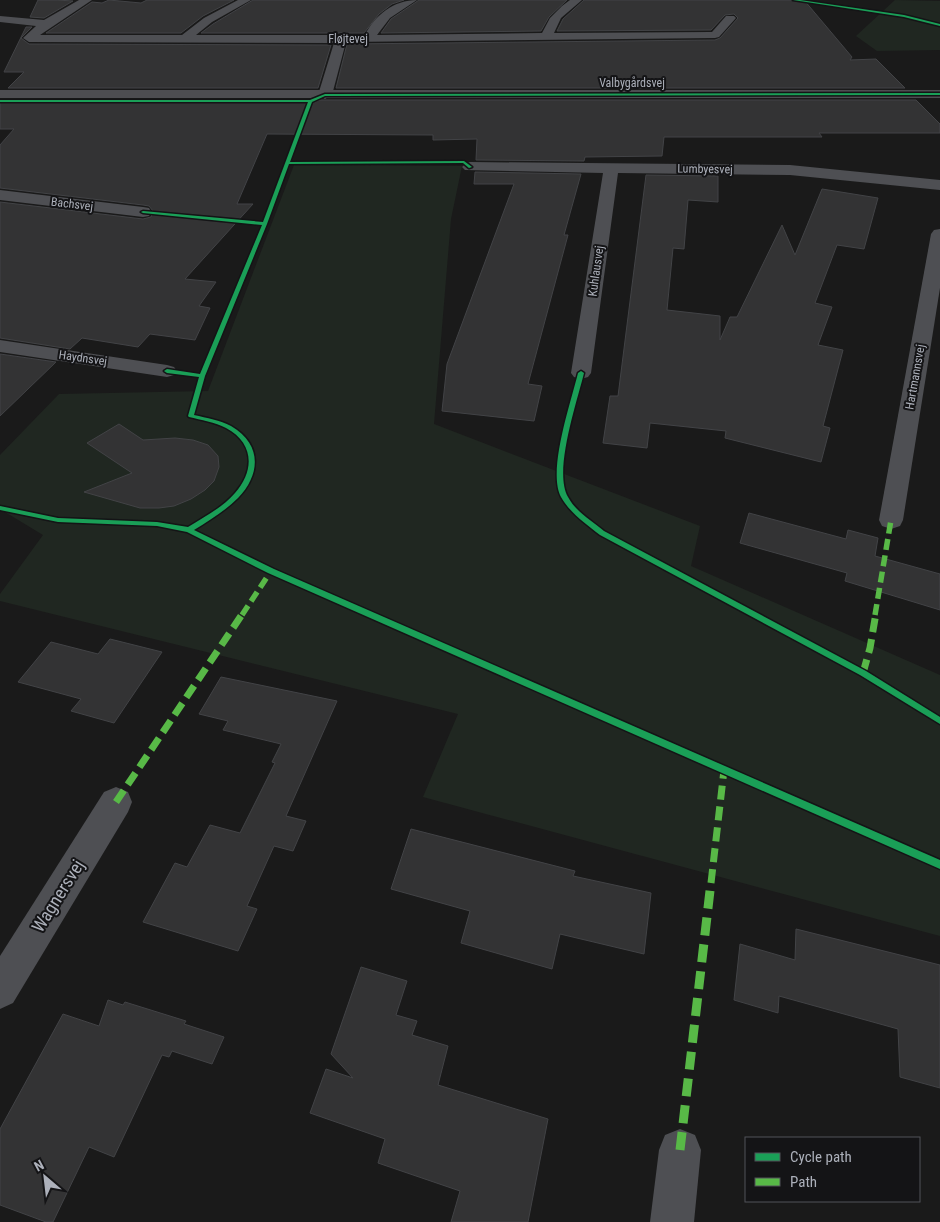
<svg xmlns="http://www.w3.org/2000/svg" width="940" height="1222" viewBox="0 0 940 1222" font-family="'Roboto Condensed',sans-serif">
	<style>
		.green { fill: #202721 }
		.building { fill: #333334; stroke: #424346 }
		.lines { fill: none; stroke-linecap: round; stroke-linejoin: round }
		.street { fill: #4e4f53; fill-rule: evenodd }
		.secondary { fill: #4d4d51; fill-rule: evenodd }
		.quiet-far2 { stroke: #58b947; stroke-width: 5.5; stroke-dasharray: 11 5.5; stroke-linecap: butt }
		.quiet-far1 { stroke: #58b947; stroke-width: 7; stroke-dasharray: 14 7; stroke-linecap: butt }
		.quiet { stroke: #58b947; stroke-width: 9; stroke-dasharray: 18 9; stroke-linecap: butt }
		.cycleway-casing { stroke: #141416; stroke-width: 3 }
		.cycleway { fill: #1a9f57; fill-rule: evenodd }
		.labels { text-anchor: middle; stroke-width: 4; stroke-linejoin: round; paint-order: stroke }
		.far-street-label { font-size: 12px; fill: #acb0ba; stroke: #141416 }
		.near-street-label { font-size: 18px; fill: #acb0ba; stroke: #141416 }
	</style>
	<rect width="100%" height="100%" fill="#1a1a1a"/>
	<g class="green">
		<path d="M 895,0 L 940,1 L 940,50 L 877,51 L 856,36 Z"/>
		<path d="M 294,165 L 462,166 L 451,219 L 434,424 L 700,526 L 691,566 L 940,675 L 940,936 L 423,797 L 458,714 L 0,601 L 0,594 L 43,535 L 0,509 L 0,455 L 59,394 L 208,391 Z"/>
	</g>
	<g class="building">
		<path d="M 38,0 L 57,0 L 73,1 L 44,18 L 30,17 Z"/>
		<path d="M 109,0 L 141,3 L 147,0 L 234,0 L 203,16 L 181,33 L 46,33 L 92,2 L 102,3 Z"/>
		<path d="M 253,0 L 404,0 L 392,4 L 379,14 L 364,33 L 201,33 L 213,24 Z"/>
		<path d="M 419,0 L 567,0 L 549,17 L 541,31 L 381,33 L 391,19 Z"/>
		<path d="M 584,0 L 804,0 L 852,57 L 850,60 L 876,59 L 905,88 L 336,88 L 347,44 L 715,40 L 720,38 L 738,18 L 734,14 L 725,15 L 711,30 L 557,31 L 563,19 Z"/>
		<path d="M 26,27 L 32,27 L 21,38 L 29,44 L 331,45 L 318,88 L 8,88 L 24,72 L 4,72 Z"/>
		<path d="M 0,100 L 916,100 L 940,124 L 940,133 L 819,133 L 822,137 L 664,137 L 662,156 L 585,157 L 584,161 L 476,160 L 477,139 L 433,140 L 433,135 L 267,134 L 237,204 L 253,204 L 185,279 L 216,282 L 199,306 L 210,308 L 195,340 L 150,334 L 138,347 L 82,338 L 70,349 L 0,338 L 0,202 L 143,219 L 151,217 L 153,211 L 149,206 L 143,205 L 0,188 L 0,145 L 14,129 L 0,129 Z"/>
		<path d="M 475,172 L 581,174 L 564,235 L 568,235 L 528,384 L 542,386 L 534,421 L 442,411 L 447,364 L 514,184 L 474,184 Z"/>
		<path d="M 646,175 L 718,176 L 718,202 L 688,200 L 684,249 L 673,248 L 667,310 L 720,316 L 720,340 L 730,317 L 737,317 L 782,225 L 795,255 L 822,189 L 878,198 L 864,249 L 837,245 L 815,303 L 832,307 L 818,345 L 843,350 L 823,426 L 830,428 L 821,462 L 725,438 L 726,431 L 650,423 L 647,448 L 603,443 L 610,396 L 618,396 Z"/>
		<path d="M 0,354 L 56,362 L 0,416 Z"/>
		<path d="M 119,424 L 143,440 L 175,438 L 193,440 L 208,445 L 218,456 L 219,467 L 214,481 L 205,490 L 191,499 L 174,506 L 159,508 L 140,508 L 84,492 L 132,473 L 87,443 Z"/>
		<path d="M 749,513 L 846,539 L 848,530 L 878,538 L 875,556 L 940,574 L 940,610 L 845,581 L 847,573 L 740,543 Z"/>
		<path d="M 110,639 L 162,652 L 114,723 L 71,711 L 81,699 L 18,682 L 51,642 L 98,654 Z"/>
		<path d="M 221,677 L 337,701 L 286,816 L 306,821 L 293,851 L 274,846 L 247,906 L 257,909 L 238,951 L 143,922 L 175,863 L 187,867 L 210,825 L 240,833 L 275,763 L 272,762 L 281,744 L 223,730 L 228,721 L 199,714 Z"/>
		<path d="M 411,829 L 575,871 L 573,876 L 651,893 L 644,954 L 560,934 L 552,969 L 461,943 L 470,911 L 391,889 Z"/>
		<path d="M 796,929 L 940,965 L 940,1088 L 900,1077 L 898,1029 L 779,996 L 778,1013 L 734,1000 L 740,944 L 795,960 Z"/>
		<path d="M 361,967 L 407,981 L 396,1015 L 417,1021 L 412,1035 L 448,1046 L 438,1085 L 548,1119 L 528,1222 L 451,1222 L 460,1191 L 378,1163 L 385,1139 L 310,1113 L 326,1069 L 353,1078 L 331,1054 Z"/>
		<path d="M 108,1000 L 123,1005 L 125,1002 L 186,1021 L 184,1024 L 224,1037 L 212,1064 L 172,1051 L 169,1057 L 162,1055 L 114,1157 L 89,1147 L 53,1222 L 46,1222 L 0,1205 L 0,1129 L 63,1014 L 99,1026 Z"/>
	</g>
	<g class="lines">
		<g class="street">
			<path d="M 79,0 L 92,0 L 40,35 L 182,35 L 204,18 L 238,0 L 251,0 L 212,22 L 196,35 L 365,35 C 375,15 394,0 417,0 L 390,18 L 377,35 L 542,33 L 550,18 L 562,6 L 570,0 L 582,0 L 561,18 L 554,33 L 712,32 L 726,16 L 734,16 L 736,18 L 719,37 L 715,38 L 346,42 L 332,95 L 325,99 L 318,95 L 334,43 L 29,42 L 23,38 L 36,26 L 0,22 L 0,16 L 44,20 Z"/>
			<path d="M 470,162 L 790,165 L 940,180 L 940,190 L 790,175 L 618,173 L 591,373 L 588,377 L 581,379 L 574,377 L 571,373 L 603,173 L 465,170 L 462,167 L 465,164 Z"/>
			<path d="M 0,190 L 143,207 L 149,208 L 151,212 L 149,216 L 143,217 L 0,200 Z"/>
			<path d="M 940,229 L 940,288 L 903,520 L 900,526 L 891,529 L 882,526 L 879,520 L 931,234 L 934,230 Z"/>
			<path d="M 0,340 L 167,365 L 174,367 L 177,371 L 174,375 L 167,377 L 0,352 Z"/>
			<path d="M 116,787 L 128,792 L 132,802 L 128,812 L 13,1003 L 0,1009 L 0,956 L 104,792 Z"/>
			<path d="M 680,1129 L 695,1135 L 701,1150 L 694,1222 L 650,1222 L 659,1150 L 665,1135 Z"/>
		</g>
		<rect class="secondary" x="0" y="90" width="940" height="8"/>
		<g class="quiet-far2">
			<path d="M 242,615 L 271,571"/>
			<path d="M 875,615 L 891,520"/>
		</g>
		<g class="quiet-far1">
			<path d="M 863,673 L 870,648 L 876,613"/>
			<path d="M 116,802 L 243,613"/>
			<path d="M 711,883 L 724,770"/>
		</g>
		<path class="quiet" d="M 680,1150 L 711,882"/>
		<defs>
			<g id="cycleway">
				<path d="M 793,0 L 800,0 L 904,15 L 940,24 L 940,26 L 904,17 Z"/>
				<path d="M 940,93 L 940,95 L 325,96 L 312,102 L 290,162 L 464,161 L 472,167 L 469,168 L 463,163 L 289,164 L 267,224 L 205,376 L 194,415 C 207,418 220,420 231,426 C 262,444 261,474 238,498 C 225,511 210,520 194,530 L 274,569 L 940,860 L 940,869 L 268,573 L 187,532 L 157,526 L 58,522 L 0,510 L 0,506 L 58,518 L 157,522 L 188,527 C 204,517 222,508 235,493 C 255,470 254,443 226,428 C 215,422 201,420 189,417 L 188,416 L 199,377 L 167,373 L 164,371 L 167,369 L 200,374 L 262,225 L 143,213 L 141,212 L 143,211 L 263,222 L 308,102 L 0,102 L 0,100 L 310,100 L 325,94 Z"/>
				<path d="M 581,371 L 584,373 C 577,402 553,472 568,497 C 576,512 592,521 604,531 L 866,671 L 940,717 L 940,724 L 860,675 L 600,535 C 586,524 570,513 561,497 C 547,471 571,402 578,373 Z"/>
			</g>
		</defs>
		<use href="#cycleway" class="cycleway-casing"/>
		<use href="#cycleway" class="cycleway"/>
	</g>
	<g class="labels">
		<g class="far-street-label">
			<text x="348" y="43">Fløjtevej</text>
			<text x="632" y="87">Valbygårdsvej</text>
			<text transform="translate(705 169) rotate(1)" y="4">Lumbyesvej</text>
			<text transform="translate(72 204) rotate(7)" y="4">Bachsvej</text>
			<text transform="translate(596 271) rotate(-82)" y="4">Kuhlausvej</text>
			<text transform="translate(83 358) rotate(8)" y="4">Haydnsvej</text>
			<text transform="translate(915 377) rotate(-80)" y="4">Hartmannsvej</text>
		</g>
		<g class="near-street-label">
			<text transform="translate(58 896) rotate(-58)" y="6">Wagnersvej</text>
		</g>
	</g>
	<rect x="745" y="1137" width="175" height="65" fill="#141416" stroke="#515258"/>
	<rect x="755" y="1153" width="25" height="8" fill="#1a9f57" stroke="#515258"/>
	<text x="790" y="1162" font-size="15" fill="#acb0ba">Cycle path</text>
	<rect x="755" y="1178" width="25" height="8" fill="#58b947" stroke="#515258"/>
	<text x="790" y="1187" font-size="15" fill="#acb0ba">Path</text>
	<g transform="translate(45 1177) rotate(332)" stroke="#141416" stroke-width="4" paint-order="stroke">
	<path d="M0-4L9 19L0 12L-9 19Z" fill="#acb0ba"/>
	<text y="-8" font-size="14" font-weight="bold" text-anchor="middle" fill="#acb0ba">N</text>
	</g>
</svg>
